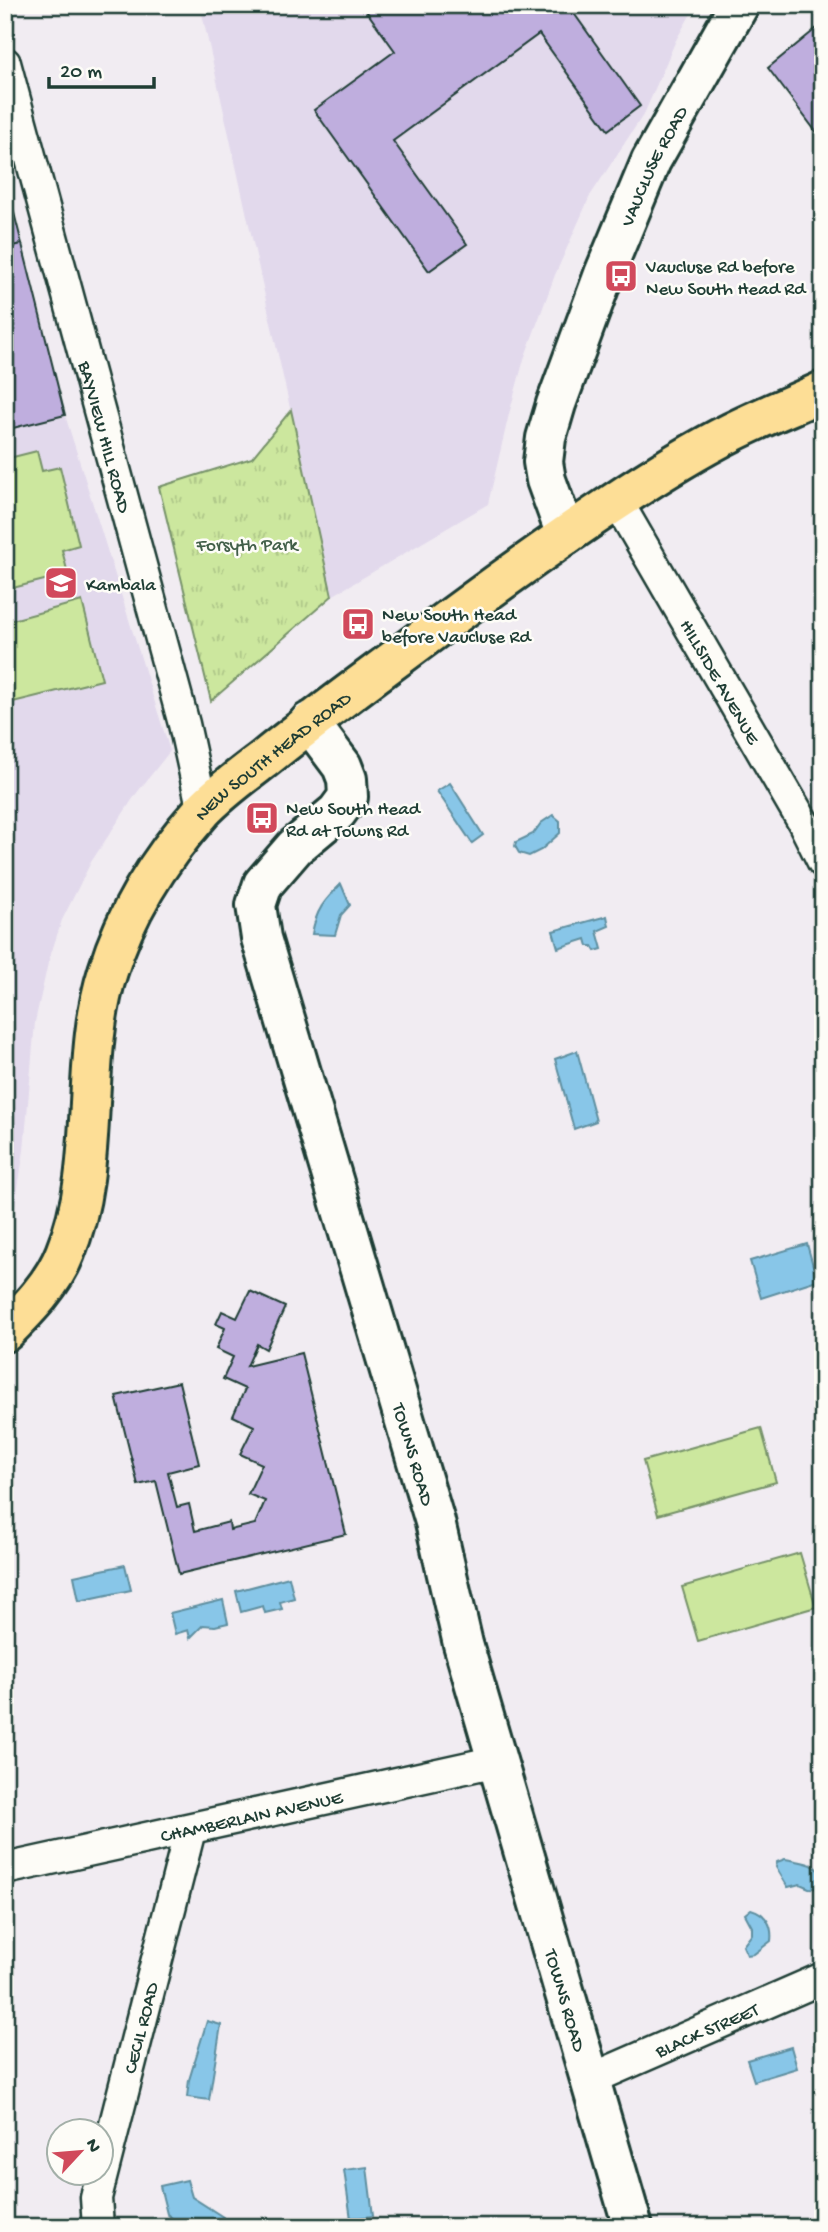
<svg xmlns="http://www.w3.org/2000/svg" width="828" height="2232" viewBox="0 0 828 2232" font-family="'Gochi Hand',sans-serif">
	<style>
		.built { fill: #e2d9ec }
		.green { fill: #cce79e; stroke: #769269; stroke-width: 2 }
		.park { fill: url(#park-tufts); stroke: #769269; stroke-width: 2 }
		.water { fill: #88c6e8; stroke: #5e8fa0; stroke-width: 2 }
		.building { fill: #bfaede; stroke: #1f3d34; stroke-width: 2 }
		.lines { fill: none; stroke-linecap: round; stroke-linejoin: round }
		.street-casing { stroke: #1f3d34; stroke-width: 35 }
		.secondary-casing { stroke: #1f3d34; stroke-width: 44 }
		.primary-casing { stroke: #1f3d34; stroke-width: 44 }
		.street { stroke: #fdfcf7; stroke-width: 30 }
		.secondary { stroke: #fdfcf7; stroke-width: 38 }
		.primary { stroke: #fdde96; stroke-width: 38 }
		.labels { text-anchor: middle; stroke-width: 5; stroke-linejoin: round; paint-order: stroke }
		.street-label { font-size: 19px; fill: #1f3d34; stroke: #fdfcf7 }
		.poi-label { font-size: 19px; fill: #1f3d34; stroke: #fdfcf7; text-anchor: start }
		.park-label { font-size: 19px; fill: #425f49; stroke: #fdfcf7 }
	</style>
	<defs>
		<pattern id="park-tufts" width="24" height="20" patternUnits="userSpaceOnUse" patternTransform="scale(1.75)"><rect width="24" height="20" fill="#cce79e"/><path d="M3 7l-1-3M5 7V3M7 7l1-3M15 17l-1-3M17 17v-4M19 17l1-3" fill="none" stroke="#afc789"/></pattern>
	</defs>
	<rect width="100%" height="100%" fill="#f1ecf2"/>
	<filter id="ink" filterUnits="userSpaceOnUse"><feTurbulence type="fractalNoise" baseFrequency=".0143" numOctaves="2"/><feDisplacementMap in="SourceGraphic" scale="14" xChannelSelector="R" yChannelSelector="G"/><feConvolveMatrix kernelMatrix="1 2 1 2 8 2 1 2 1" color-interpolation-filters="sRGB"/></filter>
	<g filter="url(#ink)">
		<g class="built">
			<path d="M 200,5 L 696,5 L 676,40 L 645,112 L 590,196 L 555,275 L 524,359 L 509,414 L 488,504 L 332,596 Z"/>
			<path d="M 5,178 L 65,415 L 170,751 L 136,794 L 91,862 L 62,920 L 48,963 L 35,1022 L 24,1150 L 15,1207 L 5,1223 Z"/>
		</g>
		<g class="green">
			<path d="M 37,451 L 42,471 L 60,467 L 79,545 L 62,550 L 68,574 L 5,590 L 5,459 Z"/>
			<path d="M 82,601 L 102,680 L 5,704 L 5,622 Z"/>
			<path d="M 761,1428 L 776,1482 L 658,1515 L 643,1461 Z"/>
			<path d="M 800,1553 L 816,1607 L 698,1641 L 682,1587 Z"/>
		</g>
		<path class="park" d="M 291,410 L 332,596 L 211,701 L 159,487 L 252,458 Z"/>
		<g class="water">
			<path d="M 450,783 L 483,835 L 472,843 L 437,791 Z"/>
			<path d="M 553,815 L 560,821 L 560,833 L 541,850 L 529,856 L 519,853 L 515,846 L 516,842 L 533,834 L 541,823 Z"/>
			<path d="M 341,884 L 350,905 L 341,915 L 335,935 L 312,934 C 316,910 324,901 341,884 Z"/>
			<path d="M 607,916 L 609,926 L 597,931 L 602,949 L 595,951 L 592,946 L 588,946 L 586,939 L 558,948 L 553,931 Z"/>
			<path d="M 577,1051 L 596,1121 L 574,1129 L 555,1059 Z"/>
			<path d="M 807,1244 L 817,1280 L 761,1298 L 750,1261 Z"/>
			<path d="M 125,1565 L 131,1590 L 79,1601 L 74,1576 Z"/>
			<path d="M 289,1577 L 294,1598 L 280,1602 L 282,1609 L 265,1613 L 263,1606 L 241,1612 L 236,1591 Z"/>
			<path d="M 223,1600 L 228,1623 L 215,1626 L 203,1625 L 190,1638 L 188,1630 L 175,1634 L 170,1613 Z"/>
			<path d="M 785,1859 C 807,1863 823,1862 823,1889 L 809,1888 L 800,1884 L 788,1887 L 776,1867 L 777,1862 Z"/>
			<path d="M 751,1909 C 766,1913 773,1926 771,1941 L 754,1954 L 747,1955 L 743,1946 L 752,1934 L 752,1927 L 745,1914 Z"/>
			<path d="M 207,2021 L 221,2025 L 209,2100 L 187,2097 L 189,2080 Z"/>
			<path d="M 791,2047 L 797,2068 L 754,2081 L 747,2060 Z"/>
			<path d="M 367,2167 L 373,2216 L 351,2219 L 344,2170 Z"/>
			<path d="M 187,2180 L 192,2197 L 223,2217 L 217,2227 L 183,2227 L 167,2214 L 160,2186 Z"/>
		</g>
		<g class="building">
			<path d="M 362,5 L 568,5 L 640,106 L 608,130 L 539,34 L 393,141 L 467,244 L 429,271 L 314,110 L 395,51 Z"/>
			<path d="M 823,23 L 823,141 L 768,68 Z"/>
			<path d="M 5,178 L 22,244 L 5,248 Z"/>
			<path d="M 22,244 L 65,415 L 5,430 L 5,248 Z"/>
			<path d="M 250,1291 L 285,1307 L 266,1349 L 257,1344 L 247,1366 L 301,1353 L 346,1534 L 179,1574 L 156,1481 L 138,1485 L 116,1396 L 179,1382 L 199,1464 L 168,1472 L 177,1507 L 189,1504 L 195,1531 L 229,1522 L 230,1530 L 255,1524 L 265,1501 L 248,1494 L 262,1464 L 240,1454 L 254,1426 L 233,1416 L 245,1389 L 223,1379 L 233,1357 L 216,1349 L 225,1328 L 216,1324 L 222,1311 L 237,1318 Z"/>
		</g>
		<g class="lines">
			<defs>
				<g id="street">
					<path id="s1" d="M 5,63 L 184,724 L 203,811"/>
					<path id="s2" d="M 617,501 L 803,822 L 823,862"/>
					<path id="s3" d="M 5,1869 L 497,1761"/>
					<path id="s4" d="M 589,2080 L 823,1978"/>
					<path id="s5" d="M 98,2227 L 96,2198 L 190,1830"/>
				</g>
				<g id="secondary">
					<path id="s6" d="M 566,535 L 546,480 L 543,462 L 546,438 L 556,404 L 604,274 L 651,161 L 739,5"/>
					<path id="s7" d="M 309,722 L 342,766 L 347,779 L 348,797 L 337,812 L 295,847 L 263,884 L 256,905 L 261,938 L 435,1522 L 463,1644 L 633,2227"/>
				</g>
				<g id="primary">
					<path id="s8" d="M 5,1332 C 28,1309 53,1284 65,1253 C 102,1164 79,1062 108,971 C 126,912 161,857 202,811 C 220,792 242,776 263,760 C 301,729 340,700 379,671 C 456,614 532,557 612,504 C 651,478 690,453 732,432 C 761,417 793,405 823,391"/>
				</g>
			</defs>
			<use href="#street" class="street-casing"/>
			<use href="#secondary" class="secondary-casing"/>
			<use href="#primary" class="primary-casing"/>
			<use href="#street" class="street"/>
			<use href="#secondary" class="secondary"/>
			<use href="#primary" class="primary"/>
		</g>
	</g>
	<defs>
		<symbol id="bus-square" viewBox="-11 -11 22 22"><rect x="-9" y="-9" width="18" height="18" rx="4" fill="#d1495b" stroke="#fdfcf7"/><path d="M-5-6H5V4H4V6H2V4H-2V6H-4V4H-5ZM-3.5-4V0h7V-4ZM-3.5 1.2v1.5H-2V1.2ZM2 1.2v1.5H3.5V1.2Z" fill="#fff"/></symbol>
		<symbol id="school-square" viewBox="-11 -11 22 22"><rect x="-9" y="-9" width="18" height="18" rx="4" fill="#d1495b" stroke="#fdfcf7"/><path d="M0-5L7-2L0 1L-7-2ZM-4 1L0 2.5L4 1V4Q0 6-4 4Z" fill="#fff"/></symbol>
	</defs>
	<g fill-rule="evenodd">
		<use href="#bus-square" x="602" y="257" width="38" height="38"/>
		<use href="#school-square" x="42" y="564" width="38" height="38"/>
		<use href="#bus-square" x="339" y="605" width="38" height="38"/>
		<use href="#bus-square" x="243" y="799" width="38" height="38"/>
	</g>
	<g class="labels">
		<g class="street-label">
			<text dy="7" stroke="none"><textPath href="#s6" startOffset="394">VAUCLUSE ROAD</textPath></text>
			<text dy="7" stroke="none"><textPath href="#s1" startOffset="387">BAYVIEW HILL ROAD</textPath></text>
			<text dy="7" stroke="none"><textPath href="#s2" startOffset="208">HILLSIDE AVENUE</textPath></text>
			<text dy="7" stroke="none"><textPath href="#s8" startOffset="663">NEW SOUTH HEAD ROAD</textPath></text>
			<text dy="7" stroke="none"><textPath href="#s7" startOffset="803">TOWNS ROAD</textPath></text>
			<text dy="7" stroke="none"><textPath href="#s3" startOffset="252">CHAMBERLAIN AVENUE</textPath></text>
			<text dy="7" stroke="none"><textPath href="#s7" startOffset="1370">TOWNS ROAD</textPath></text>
			<text dy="7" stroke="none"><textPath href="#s5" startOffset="205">CECIL ROAD</textPath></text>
			<text dy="7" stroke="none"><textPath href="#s4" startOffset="128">BLACK STREET</textPath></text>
		</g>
		<g class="poi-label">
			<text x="646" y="272">Vaucluse Rd before<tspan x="646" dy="22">New South Head Rd</tspan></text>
			<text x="86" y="590">Kambala</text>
			<text x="382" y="620">New South Head<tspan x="382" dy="22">before Vaucluse Rd</tspan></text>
			<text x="286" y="814">New South Head<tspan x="286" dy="22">Rd at Towns Rd</tspan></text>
		</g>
		<g class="park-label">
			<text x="247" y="550">Forsyth Park</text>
		</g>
	</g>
	<rect width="828" height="2232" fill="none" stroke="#fdfcf7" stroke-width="28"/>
	<rect x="14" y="14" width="800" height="2204" fill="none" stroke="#1f3d34" stroke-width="2.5" filter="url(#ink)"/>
	<g transform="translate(80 2152) rotate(64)"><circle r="33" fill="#fdfcf7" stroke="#a4b0a9" stroke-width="2"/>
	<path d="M0-5L12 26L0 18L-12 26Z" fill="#d1495b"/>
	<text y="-10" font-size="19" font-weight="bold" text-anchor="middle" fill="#1f3d34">N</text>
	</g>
	<path d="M49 77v10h105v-10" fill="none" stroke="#1f3d34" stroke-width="3.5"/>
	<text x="60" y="77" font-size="21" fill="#1f3d34" stroke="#fdfcf7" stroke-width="5" paint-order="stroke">20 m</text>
</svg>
